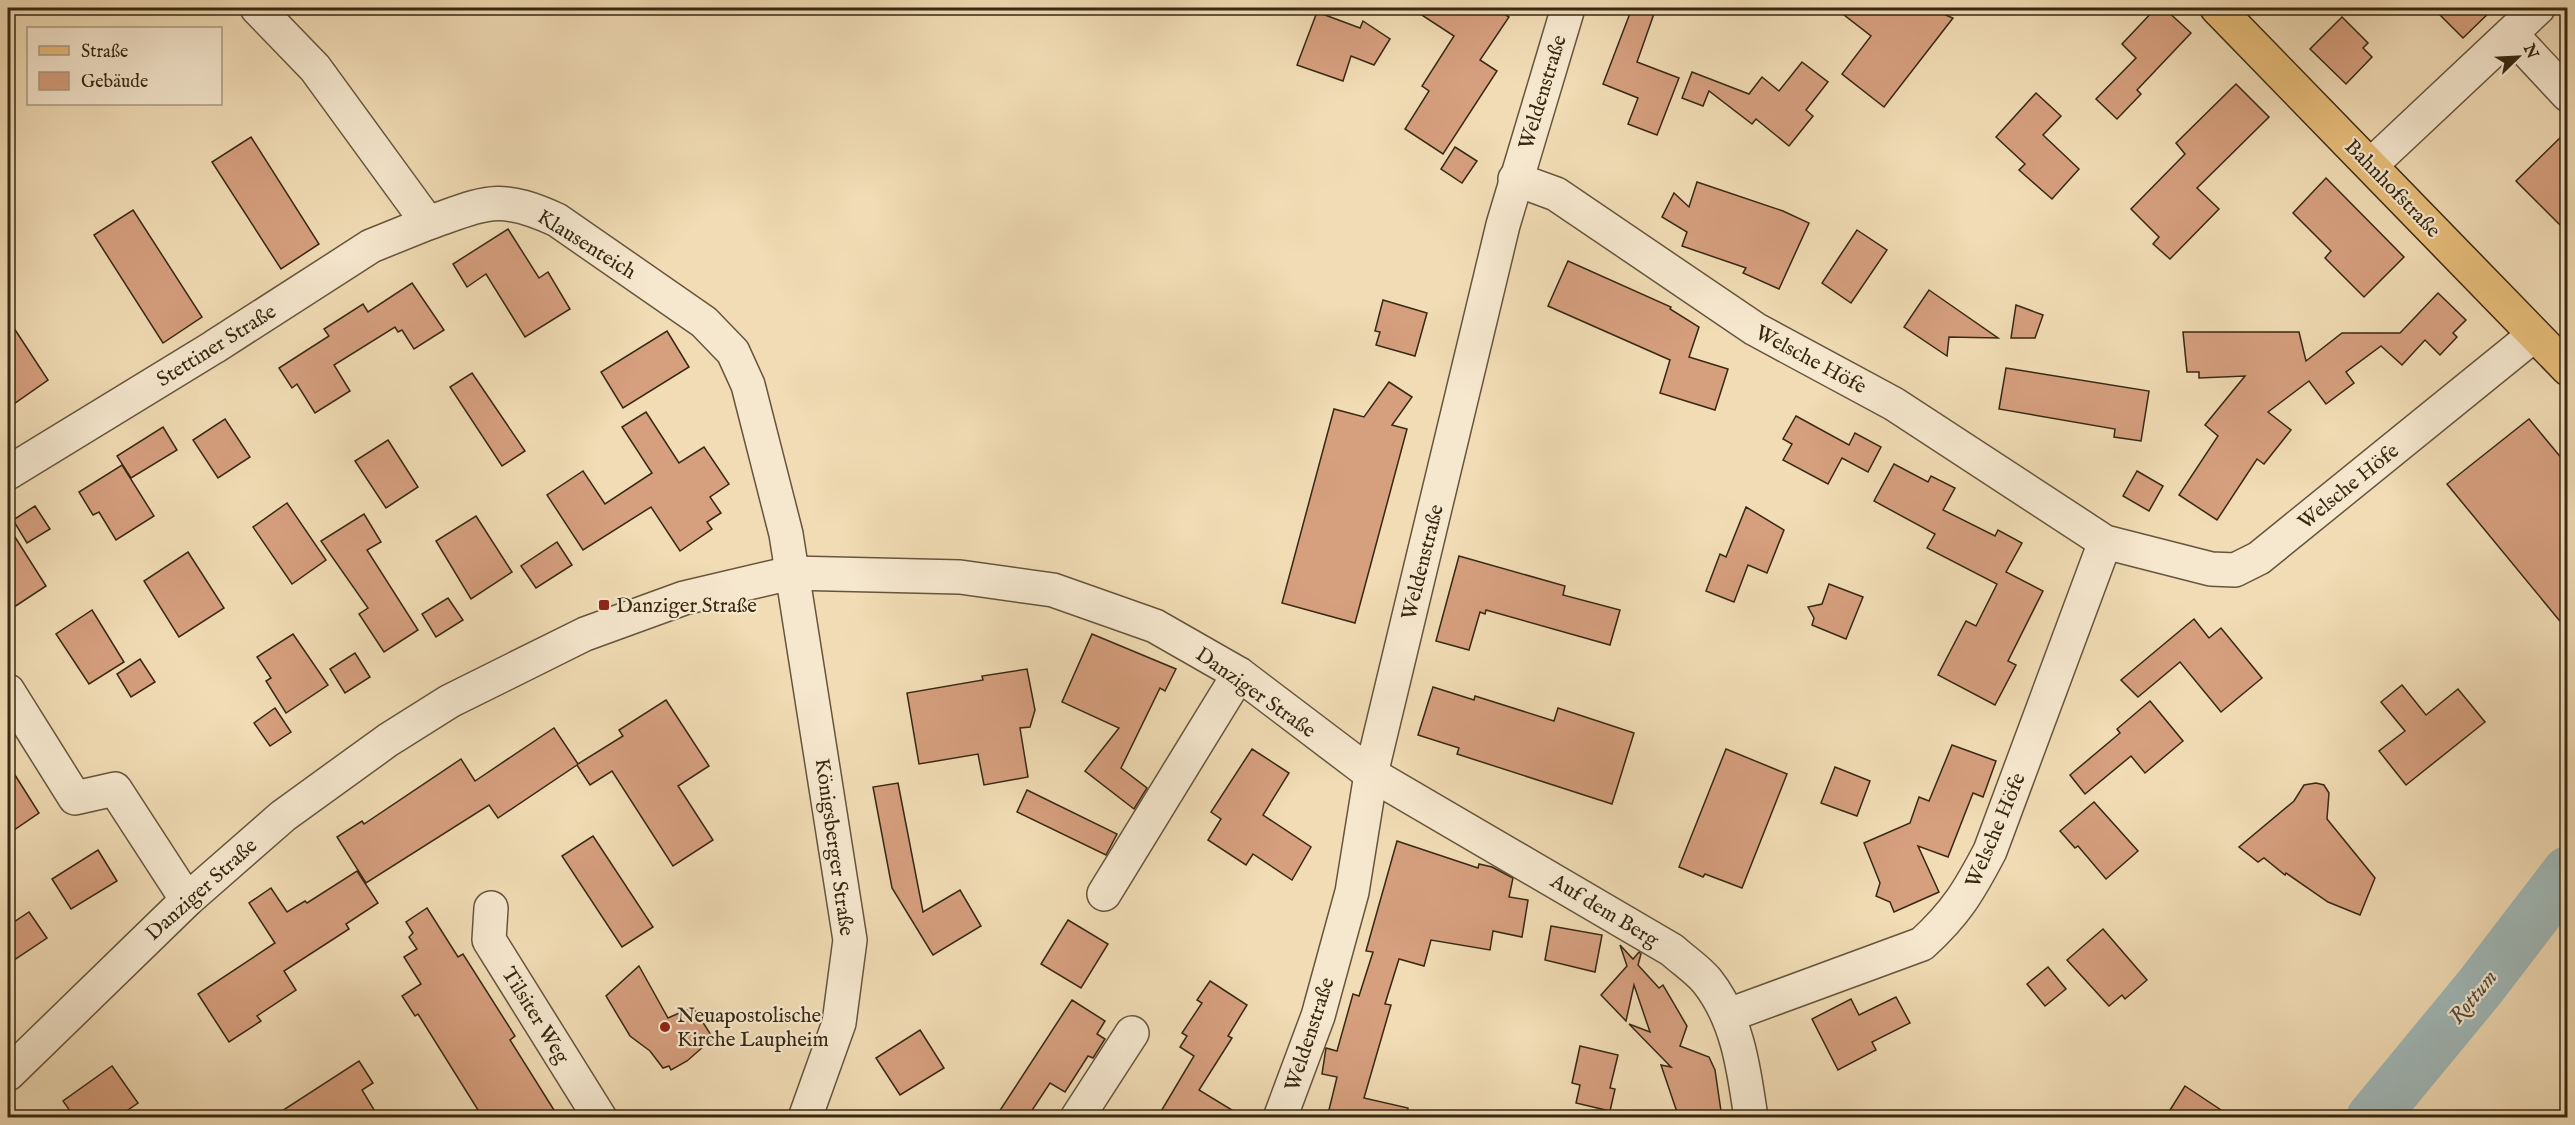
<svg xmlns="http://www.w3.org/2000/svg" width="2575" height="1125" viewBox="0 0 2575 1125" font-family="'IM FELL English',serif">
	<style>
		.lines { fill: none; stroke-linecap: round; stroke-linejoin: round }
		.river { stroke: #a0b9b9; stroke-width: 52 }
		.building { fill: #d69f7e; stroke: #372813; stroke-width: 1.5 }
		.minor-casing { stroke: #66553c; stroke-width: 36 }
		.major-casing { stroke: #372813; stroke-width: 36 }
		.minor { stroke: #f6e8cf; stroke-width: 33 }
		.major { stroke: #e8be7a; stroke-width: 33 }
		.poi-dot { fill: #8f2418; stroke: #f6e8cf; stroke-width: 2 }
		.labels { text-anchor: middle; stroke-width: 4.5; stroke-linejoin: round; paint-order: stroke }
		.street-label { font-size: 21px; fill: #372813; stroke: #f6e8cf }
		.poi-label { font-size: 21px; fill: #372813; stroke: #f6e8cf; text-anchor: start }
		.water-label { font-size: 22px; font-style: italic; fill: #514c3c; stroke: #f6e8cf }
	</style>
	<rect width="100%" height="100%" fill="#f1dcb5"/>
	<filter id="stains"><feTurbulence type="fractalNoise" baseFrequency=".00333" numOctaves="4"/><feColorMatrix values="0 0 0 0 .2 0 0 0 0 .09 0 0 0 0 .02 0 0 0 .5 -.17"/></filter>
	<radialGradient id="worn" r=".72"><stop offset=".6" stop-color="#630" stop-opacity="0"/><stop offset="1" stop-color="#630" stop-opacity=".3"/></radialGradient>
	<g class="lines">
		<path class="river" d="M 2372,1118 L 2480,987 L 2568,872"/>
	</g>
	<g class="building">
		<path d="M 1411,8 L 1495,8 L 1509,17 L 1480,60 L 1497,71 L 1443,154 L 1405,129 L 1429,91 L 1422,86 L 1454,36 Z"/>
		<path d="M 1632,8 L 1656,8 L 1637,62 L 1679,78 L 1657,135 L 1628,124 L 1638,98 L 1603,84 Z"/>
		<path d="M 1835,8 L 1929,8 L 1953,18 L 1884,107 L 1842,74 L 1871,36 Z"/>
		<path d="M 2156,8 L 2164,8 L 2191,33 L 2137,90 L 2141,94 L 2117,119 L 2096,99 L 2136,58 L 2122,44 Z"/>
		<path d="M 2433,8 L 2494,8 L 2463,38 Z"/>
		<path d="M 1317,12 L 1360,28 L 1363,21 L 1390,39 L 1374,65 L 1351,56 L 1343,81 L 1297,65 Z"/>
		<path d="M 2342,17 L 2368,43 L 2363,48 L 2372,57 L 2346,84 L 2310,49 Z"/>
		<path d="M 1802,62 L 1828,82 L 1806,110 L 1813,116 L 1789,146 L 1756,119 L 1752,124 L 1709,91 L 1703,106 L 1682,98 L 1692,72 L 1749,94 L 1762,77 L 1779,91 Z"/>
		<path d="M 2236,84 L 2269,117 L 2197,188 L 2219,209 L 2170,259 L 2153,244 L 2159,237 L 2131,209 L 2185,154 L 2176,143 Z"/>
		<path d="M 2036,93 L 2061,116 L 2043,135 L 2079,169 L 2052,199 L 2019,170 L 2025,164 L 1996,137 Z"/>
		<path d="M 2568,130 L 2568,233 L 2516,181 Z"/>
		<path d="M 251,137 L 319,244 L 281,269 L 212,162 Z"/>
		<path d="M 1455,147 L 1477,161 L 1462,183 L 1441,169 Z"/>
		<path d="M 2326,178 L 2404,257 L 2364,297 L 2325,258 L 2331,251 L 2293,213 Z"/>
		<path d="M 1697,182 L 1783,211 L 1809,223 L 1779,289 L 1743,273 L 1746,268 L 1682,246 L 1687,232 L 1662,217 L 1674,193 L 1689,207 Z"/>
		<path d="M 133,210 L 202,317 L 163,343 L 94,235 Z"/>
		<path d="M 508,229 L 539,278 L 548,272 L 570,309 L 525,337 L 486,274 L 467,287 L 453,264 Z"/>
		<path d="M 1857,230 L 1887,250 L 1851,303 L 1822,283 Z"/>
		<path d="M 1568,261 L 1671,307 L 1670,309 L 1699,327 L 1689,357 L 1728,369 L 1715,410 L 1660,393 L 1670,360 L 1548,306 Z"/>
		<path d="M 412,283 L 444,330 L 414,349 L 402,330 L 398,332 L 395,327 L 334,365 L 350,391 L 315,413 L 297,384 L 292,388 L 279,368 L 329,336 L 324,329 L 363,304 L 368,312 Z"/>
		<path d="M 1929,290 L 1998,338 L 1949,337 L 1947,356 L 1904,327 Z"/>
		<path d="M 2438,293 L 2466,320 L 2453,333 L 2457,337 L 2440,355 L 2425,340 L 2402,365 L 2381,346 L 2346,372 L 2354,383 L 2326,404 L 2309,381 L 2268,412 L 2291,430 L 2264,464 L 2257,459 L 2217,520 L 2179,495 L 2218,436 L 2205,425 L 2245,376 L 2199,378 L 2199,372 L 2187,372 L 2183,332 L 2299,332 L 2306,361 L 2342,333 L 2400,333 Z"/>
		<path d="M 1383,300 L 1427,313 L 1415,356 L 1376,345 L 1380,332 L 1375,331 Z"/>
		<path d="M 2016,305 L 2043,315 L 2035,338 L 2011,338 Z"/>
		<path d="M 8,319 L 48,380 L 8,408 Z"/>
		<path d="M 667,331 L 689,367 L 623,408 L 601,372 Z"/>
		<path d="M 2006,368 L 2149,391 L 2141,441 L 2114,437 L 2115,429 L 1999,409 Z"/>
		<path d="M 472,373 L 525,451 L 502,466 L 450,387 Z"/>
		<path d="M 1389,382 L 1412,397 L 1392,425 L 1407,429 L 1355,623 L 1282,603 L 1334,409 L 1364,417 Z"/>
		<path d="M 646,412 L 679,463 L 704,447 L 729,484 L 710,497 L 721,513 L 707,522 L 712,529 L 680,551 L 651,507 L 583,550 L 547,495 L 583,471 L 605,504 L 652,473 L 622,427 Z"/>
		<path d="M 1796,416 L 1849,445 L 1855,433 L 1881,447 L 1868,472 L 1842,458 L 1828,484 L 1783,460 L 1792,444 L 1783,439 Z"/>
		<path d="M 225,419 L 250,457 L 218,478 L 193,440 Z"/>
		<path d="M 2529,419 L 2568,466 L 2568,631 L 2447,484 Z"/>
		<path d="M 163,427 L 177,450 L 131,478 L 117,456 Z"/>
		<path d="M 388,440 L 418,487 L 386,508 L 355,461 Z"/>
		<path d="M 1894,464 L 1928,482 L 1931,476 L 1955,488 L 1943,510 L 1995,536 L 1998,530 L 2022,543 L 2006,572 L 2043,591 L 2008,661 L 2016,665 L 1995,705 L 1938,675 L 1966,621 L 1976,626 L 1997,584 L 1927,548 L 1935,534 L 1874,501 Z"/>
		<path d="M 122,465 L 154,516 L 116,540 L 99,512 L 93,515 L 79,492 Z"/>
		<path d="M 2137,471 L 2163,486 L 2149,511 L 2123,496 Z"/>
		<path d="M 287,503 L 326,560 L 292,584 L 253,527 Z"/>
		<path d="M 35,506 L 50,529 L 27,543 L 13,520 Z"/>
		<path d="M 1746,507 L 1784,530 L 1767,573 L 1748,565 L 1734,602 L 1706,591 L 1720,554 L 1726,557 Z"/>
		<path d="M 364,514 L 381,542 L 367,550 L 418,630 L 384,652 L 359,614 L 368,608 L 321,541 Z"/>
		<path d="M 476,516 L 512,572 L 471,599 L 436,541 Z"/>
		<path d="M 8,526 L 46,586 L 8,611 Z"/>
		<path d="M 557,542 L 572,565 L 536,588 L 521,566 Z"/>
		<path d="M 188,552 L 224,608 L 179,637 L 144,581 Z"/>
		<path d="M 1459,556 L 1565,586 L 1563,595 L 1620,610 L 1610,645 L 1486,610 L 1485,614 L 1480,612 L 1469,650 L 1436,641 Z"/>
		<path d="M 1829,584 L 1863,597 L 1846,639 L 1812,625 L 1814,618 L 1808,607 L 1822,604 Z"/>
		<path d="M 448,598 L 463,620 L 436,637 L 422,614 Z"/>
		<path d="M 92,610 L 124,662 L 89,684 L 56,634 Z"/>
		<path d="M 2194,619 L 2209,638 L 2221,628 L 2262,678 L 2221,712 L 2180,662 L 2138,697 L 2121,680 Z"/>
		<path d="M 293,634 L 328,685 L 286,713 L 266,681 L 271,678 L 257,657 Z"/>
		<path d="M 1092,634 L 1176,669 L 1165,691 L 1160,688 L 1121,768 L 1147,788 L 1134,809 L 1085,771 L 1119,728 L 1062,702 Z"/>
		<path d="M 355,653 L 370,677 L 345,693 L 330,669 Z"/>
		<path d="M 140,659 L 155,682 L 131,697 L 117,674 Z"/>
		<path d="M 1027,669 L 1035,710 L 1030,727 L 1020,728 L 1028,777 L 984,785 L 978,754 L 919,764 L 907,693 L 983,680 L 982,676 Z"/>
		<path d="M 2402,685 L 2426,715 L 2458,689 L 2485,722 L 2406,785 L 2379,751 L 2405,731 L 2381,702 Z"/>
		<path d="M 1433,687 L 1474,700 L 1475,696 L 1554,721 L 1558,708 L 1634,733 L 1612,804 L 1457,754 L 1459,748 L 1418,735 Z"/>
		<path d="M 666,700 L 709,766 L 678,786 L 713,840 L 673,866 L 612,771 L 590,785 L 577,765 L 498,818 L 489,805 L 366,883 L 337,837 L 362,821 L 364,824 L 461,759 L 475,781 L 554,728 L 578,764 L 623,736 L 619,730 Z"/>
		<path d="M 2150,701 L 2183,741 L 2145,773 L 2131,756 L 2085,794 L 2070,775 L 2120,733 L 2117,729 Z"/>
		<path d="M 275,708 L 291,732 L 270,746 L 254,723 Z"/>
		<path d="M 1952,745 L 1996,761 L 1983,797 L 1973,793 L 1948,857 L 1918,846 L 1939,892 L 1894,912 L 1890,902 L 1876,896 L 1880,883 L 1864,843 L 1910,823 L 1919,797 L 1929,801 Z"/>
		<path d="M 1252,749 L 1289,773 L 1263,815 L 1311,847 L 1292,880 L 1253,854 L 1246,865 L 1208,840 L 1221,819 L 1211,812 Z"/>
		<path d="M 1726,749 L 1787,774 L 1742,888 L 1705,874 L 1703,877 L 1679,867 Z"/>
		<path d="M 8,764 L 39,813 L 8,834 Z"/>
		<path d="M 1835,767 L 1870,781 L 1857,816 L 1821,803 Z"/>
		<path d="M 898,783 L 923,912 L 960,890 L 981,926 L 933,955 L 892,888 L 873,787 Z"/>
		<path d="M 2316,783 L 2324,785 L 2329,793 L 2327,819 L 2375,878 L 2360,915 L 2328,902 L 2286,873 L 2285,875 L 2264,858 L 2258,862 L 2239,847 L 2294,801 L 2304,785 Z"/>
		<path d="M 1027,790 L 1117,834 L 1106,855 L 1017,812 Z"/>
		<path d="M 2094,802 L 2138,851 L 2106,879 L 2078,846 L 2075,848 L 2060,831 Z"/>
		<path d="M 593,836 L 653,927 L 622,947 L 562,856 Z"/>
		<path d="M 1397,841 L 1478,868 L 1479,864 L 1492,867 L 1513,878 L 1509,897 L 1528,900 L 1522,937 L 1493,931 L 1490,950 L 1431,940 L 1424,966 L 1399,959 L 1385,1004 L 1391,1005 L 1364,1098 L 1408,1108 L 1407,1118 L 1327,1118 L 1337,1077 L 1322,1074 L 1326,1048 L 1337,1051 L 1353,994 L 1359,996 L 1373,952 L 1366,951 Z"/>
		<path d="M 98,850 L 117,881 L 71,909 L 52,879 Z"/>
		<path d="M 357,871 L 378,903 L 346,924 L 349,929 L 284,971 L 296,990 L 257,1016 L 261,1021 L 229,1042 L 198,994 L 275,943 L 249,903 L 271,888 L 287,912 L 305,901 L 307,903 Z"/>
		<path d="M 427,908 L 458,957 L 463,954 L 515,1036 L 510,1040 L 559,1118 L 483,1118 L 418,1014 L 415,1016 L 402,996 L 421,984 L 404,957 L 417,949 L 409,937 L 413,933 L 406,922 Z"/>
		<path d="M 29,912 L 47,938 L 8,964 L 8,926 Z"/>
		<path d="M 1068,920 L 1108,944 L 1081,988 L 1041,964 Z"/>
		<path d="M 1551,926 L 1602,935 L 1595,972 L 1545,960 Z"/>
		<path d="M 2103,929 L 2147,980 L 2125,999 L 2122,995 L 2109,1006 L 2067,960 Z"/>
		<path d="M 1620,945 L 1633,959 L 1639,952 L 1641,954 L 1638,965 L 1659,988 L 1663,985 L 1687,1026 L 1680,1046 L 1709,1057 L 1715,1070 L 1722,1118 L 1679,1118 L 1661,1065 L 1671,1067 L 1629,1024 L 1650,1032 L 1634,985 L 1626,1021 L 1601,995 L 1627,966 Z"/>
		<path d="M 639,966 L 668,1018 L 693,1007 L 713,1038 L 687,1061 L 671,1070 L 669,1066 L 663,1068 L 650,1051 L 630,1036 L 606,996 Z"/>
		<path d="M 2048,967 L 2066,989 L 2045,1006 L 2027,984 Z"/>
		<path d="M 1210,981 L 1247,1005 L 1228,1036 L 1232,1038 L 1199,1090 L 1245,1118 L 1157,1118 L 1194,1056 L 1180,1047 L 1187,1036 L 1182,1033 L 1202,1003 L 1197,1000 Z"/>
		<path d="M 1896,997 L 1910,1023 L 1872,1042 L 1876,1050 L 1838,1070 L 1812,1019 L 1851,999 L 1859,1015 Z"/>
		<path d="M 1072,1000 L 1105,1021 L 1097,1034 L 1105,1039 L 1093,1058 L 1088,1056 L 1065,1092 L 1050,1083 L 1027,1118 L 995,1118 Z"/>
		<path d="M 920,1030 L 944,1068 L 900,1095 L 876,1058 Z"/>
		<path d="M 1580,1046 L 1618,1055 L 1610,1088 L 1615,1089 L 1610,1111 L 1576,1103 L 1580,1085 L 1572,1083 Z"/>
		<path d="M 359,1061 L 373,1083 L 362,1090 L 379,1118 L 271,1118 Z"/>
		<path d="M 112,1066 L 138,1103 L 116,1118 L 75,1118 L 63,1101 Z"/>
		<path d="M 2185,1086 L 2233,1118 L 2165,1118 Z"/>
	</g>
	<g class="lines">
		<defs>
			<g id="minor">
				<path d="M 257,8 L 315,68 L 428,223 C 486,203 498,193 557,220 L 704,322 L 733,352 L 748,385 L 786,534 L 850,940 L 839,1023 L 805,1118"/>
				<path d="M 2511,34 L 2568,95"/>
				<path d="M 2371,165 L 2538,8"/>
				<path d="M 1515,179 L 1556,194 L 1755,329 L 1894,404 L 2105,542 L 2211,569 L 2235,570 L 2259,558 L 2534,335"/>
				<path d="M 8,473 L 214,347 L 371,246 L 428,223"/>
				<path d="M 8,691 L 75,798 L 115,789 L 187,900"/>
				<path d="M 1104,894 L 1239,674"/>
				<path d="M 491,908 L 489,940 L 600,1118"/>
				<path d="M 1729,1015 L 1922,944 C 1956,913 1969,891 1990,851 L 2105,542"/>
				<path d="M 8,1074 L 187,900 L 283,816 L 388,740 L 450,701 L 585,634 L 684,598 L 791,573 L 960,577 L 1053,590 L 1155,626 L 1239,674 L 1371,774 L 1672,950 C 1683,960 1698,970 1707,981 C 1738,1020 1744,1070 1751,1118"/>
				<path d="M 1077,1118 L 1132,1033"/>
				<path d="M 1280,1118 L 1318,1016 L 1352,892 L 1371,774 L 1503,225 L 1568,8"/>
			</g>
			<path id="major" d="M 2217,8 L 2568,369"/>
		</defs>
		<use href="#minor" class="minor-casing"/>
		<use href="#major" class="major-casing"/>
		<use href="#minor" class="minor"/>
		<use href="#major" class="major"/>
	</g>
	<g class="poi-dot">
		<rect x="598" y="599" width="12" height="12" rx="3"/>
		<circle cx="665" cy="1027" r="6"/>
	</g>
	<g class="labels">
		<g class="street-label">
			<text transform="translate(1542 92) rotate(-73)" y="7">Weldenstraße</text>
			<text transform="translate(2393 188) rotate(46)" y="7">Bahnhofstraße</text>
			<text transform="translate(587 244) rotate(32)" y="7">Klausenteich</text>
			<text transform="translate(216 345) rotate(-32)" y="7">Stettiner Straße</text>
			<text transform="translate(1811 359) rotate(28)" y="7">Welsche Höfe</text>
			<text transform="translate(2348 486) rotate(-39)" y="7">Welsche Höfe</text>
			<text transform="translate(1422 562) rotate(-76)" y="7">Weldenstraße</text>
			<text transform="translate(1256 692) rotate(35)" y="7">Danziger Straße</text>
			<text transform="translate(1995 830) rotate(-67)" y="7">Welsche Höfe</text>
			<text transform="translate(835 847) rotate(82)" y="7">Königsberger Straße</text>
			<text transform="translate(201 889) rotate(-42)" y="7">Danziger Straße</text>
			<text transform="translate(1605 910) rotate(31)" y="7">Auf dem Berg</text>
			<text transform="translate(536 1015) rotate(58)" y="7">Tilsiter Weg</text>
			<text transform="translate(1309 1034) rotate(-72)" y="7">Weldenstraße</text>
		</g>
		<g class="poi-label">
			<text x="616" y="612">Danziger Straße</text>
			<text x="677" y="1022">Neuapostolische<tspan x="677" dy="24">Kirche Laupheim</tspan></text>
		</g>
		<g class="water-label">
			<text transform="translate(2472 996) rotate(-51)" y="8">Rottum</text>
		</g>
	</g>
	<rect width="2575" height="1125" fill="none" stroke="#f1dcb5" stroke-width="30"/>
	<rect x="9" y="9" width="2557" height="1107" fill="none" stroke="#372813" stroke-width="3"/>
	<rect x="15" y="15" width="2545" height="1095" fill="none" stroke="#372813" stroke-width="1.5"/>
	<rect x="27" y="27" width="195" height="78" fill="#f6e8cf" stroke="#aa9b84" stroke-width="1.5"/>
	<rect x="39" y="46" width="30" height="9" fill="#e8be7a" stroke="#aa9b84" stroke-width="1.5"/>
	<text x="81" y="57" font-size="18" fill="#372813">Straße</text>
	<rect x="39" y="72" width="30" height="18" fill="#d69f7e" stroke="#aa9b84" stroke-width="1.5"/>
	<text x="81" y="87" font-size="18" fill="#372813">Gebäude</text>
	<g transform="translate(2518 57) rotate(66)" stroke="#f6e8cf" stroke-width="4.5" paint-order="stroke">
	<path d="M0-4.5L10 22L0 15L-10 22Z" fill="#372813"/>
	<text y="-9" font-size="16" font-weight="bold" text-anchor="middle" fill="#372813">N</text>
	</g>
	<rect width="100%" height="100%" filter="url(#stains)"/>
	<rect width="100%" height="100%" fill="url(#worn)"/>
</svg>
